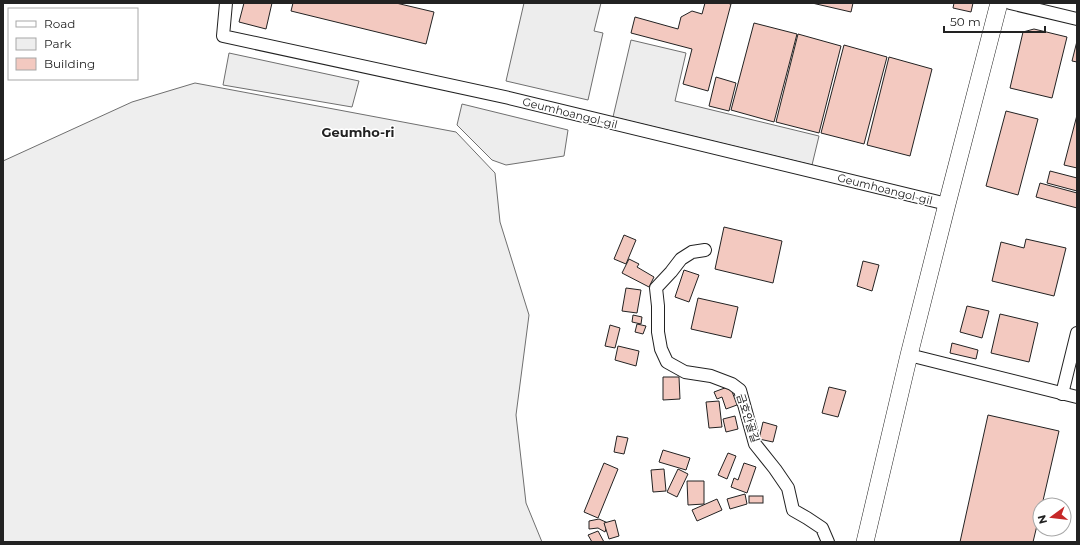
<svg xmlns="http://www.w3.org/2000/svg" width="1080" height="545" viewBox="0 0 1080 545" font-family="Montserrat,'Noto Sans KR',sans-serif">
	<style>
		.green { fill: #eee; stroke: #6f6f6f }
		.parking { fill: #ededed; stroke: #6f6f6f }
		.building { fill: #f3c9c0; stroke: #222 }
		.lines { fill: none; stroke-linecap: round; stroke-linejoin: round }
		.street-casing { stroke: #222; stroke-width: 14 }
		.secondary-casing { stroke: #222; stroke-width: 18 }
		.street { stroke: #fff; stroke-width: 12 }
		.secondary { stroke: #fff; stroke-width: 17 }
		.labels { text-anchor: middle; stroke-width: 3; stroke-linejoin: round; paint-order: stroke }
		.street-label { font-size: 11px; fill: #222; stroke: #fff }
		.quarter-label { font-size: 13px; font-weight: bold; fill: #222; stroke: #fff }
	</style>
	<rect width="100%" height="100%" fill="#fff"/>
	<path class="green" d="M 195,83 L 456,132 L 495,173 L 500,222 L 529,315 L 516,415 L 526,503 L 542,542 L 3,542 L 3,161 L 132,102 Z"/>
	<g class="parking">
		<path d="M 524,3 L 601,3 L 594,31 L 603,33 L 588,100 L 506,81 Z"/>
		<path d="M 631,40 L 686,53 L 675,101 L 819,136 L 812,165 L 613,117 Z"/>
		<path d="M 229,53 L 359,81 L 352,107 L 223,85 Z"/>
		<path d="M 462,104 L 568,130 L 564,156 L 506,165 L 492,160 L 457,125 Z"/>
	</g>
	<g class="building">
		<path d="M 244,3 L 272,3 L 266,29 L 239,22 Z"/>
		<path d="M 293,3 L 396,3 L 434,12 L 426,44 L 291,11 Z"/>
		<path d="M 705,3 L 726,3 L 731,4 L 708,91 L 683,84 L 692,49 L 631,33 L 635,17 L 678,29 L 681,17 L 692,11 L 702,14 Z"/>
		<path d="M 812,3 L 853,3 L 851,12 Z"/>
		<path d="M 954,3 L 973,3 L 971,12 L 953,8 Z"/>
		<path d="M 754,23 L 797,34 L 774,122 L 731,110 Z"/>
		<path d="M 1034,29 L 1067,37 L 1052,98 L 1010,88 L 1023,32 Z"/>
		<path d="M 798,34 L 841,46 L 819,133 L 776,122 Z"/>
		<path d="M 1077,41 L 1077,62 L 1072,61 Z"/>
		<path d="M 844,45 L 887,57 L 864,144 L 821,133 Z"/>
		<path d="M 889,57 L 932,69 L 910,156 L 867,145 Z"/>
		<path d="M 716,77 L 736,83 L 729,111 L 709,106 Z"/>
		<path d="M 1006,111 L 1038,119 L 1018,195 L 986,186 Z"/>
		<path d="M 1077,115 L 1077,168 L 1064,165 Z"/>
		<path d="M 1050,171 L 1077,178 L 1077,191 L 1047,183 Z"/>
		<path d="M 1040,183 L 1077,193 L 1077,208 L 1036,197 Z"/>
		<path d="M 724,227 L 782,241 L 773,283 L 715,269 Z"/>
		<path d="M 624,235 L 636,240 L 626,264 L 614,259 Z"/>
		<path d="M 1026,239 L 1066,248 L 1054,296 L 992,281 L 1001,242 L 1024,248 Z"/>
		<path d="M 629,259 L 639,264 L 637,267 L 654,277 L 649,287 L 622,273 Z"/>
		<path d="M 863,261 L 879,265 L 872,291 L 857,286 Z"/>
		<path d="M 684,270 L 699,275 L 689,302 L 675,297 Z"/>
		<path d="M 626,288 L 641,290 L 637,313 L 622,311 Z"/>
		<path d="M 698,298 L 738,307 L 731,338 L 691,329 Z"/>
		<path d="M 967,306 L 989,311 L 982,338 L 960,332 Z"/>
		<path d="M 1000,314 L 1038,323 L 1029,362 L 991,353 Z"/>
		<path d="M 633,315 L 642,317 L 641,324 L 632,322 Z"/>
		<path d="M 637,324 L 646,326 L 643,334 L 635,332 Z"/>
		<path d="M 610,325 L 620,328 L 615,348 L 605,346 Z"/>
		<path d="M 952,343 L 978,350 L 976,359 L 950,353 Z"/>
		<path d="M 618,346 L 639,351 L 636,366 L 615,360 Z"/>
		<path d="M 663,377 L 679,377 L 680,399 L 663,400 Z"/>
		<path d="M 730,386 L 737,405 L 726,409 L 722,397 L 717,399 L 714,392 Z"/>
		<path d="M 829,387 L 846,391 L 838,417 L 822,413 Z"/>
		<path d="M 719,401 L 722,427 L 709,428 L 706,402 Z"/>
		<path d="M 988,415 L 1059,431 L 1042,505 L 1040,505 L 1040,513 L 1033,542 L 960,542 Z"/>
		<path d="M 735,416 L 738,429 L 726,432 L 723,419 Z"/>
		<path d="M 763,422 L 777,426 L 773,442 L 759,439 Z"/>
		<path d="M 617,436 L 628,438 L 624,454 L 614,452 Z"/>
		<path d="M 663,450 L 690,458 L 686,470 L 659,462 Z"/>
		<path d="M 728,453 L 736,456 L 727,479 L 718,475 Z"/>
		<path d="M 604,463 L 618,469 L 598,518 L 584,512 Z"/>
		<path d="M 744,463 L 756,467 L 747,493 L 731,487 L 734,478 L 738,480 Z"/>
		<path d="M 664,469 L 666,491 L 653,492 L 651,470 Z"/>
		<path d="M 678,469 L 688,474 L 677,497 L 667,492 Z"/>
		<path d="M 687,481 L 704,481 L 704,504 L 688,505 Z"/>
		<path d="M 745,494 L 747,504 L 730,509 L 727,499 Z"/>
		<rect x="749" y="496" width="14" height="7"/>
		<path d="M 717,499 L 722,510 L 697,521 L 692,510 Z"/>
		<path d="M 599,519 L 608,523 L 605,532 L 598,528 L 589,529 L 589,521 Z"/>
		<path d="M 615,520 L 619,536 L 609,539 L 604,523 Z"/>
		<path d="M 598,531 L 604,542 L 592,542 L 588,535 Z"/>
	</g>
	<g class="lines">
		<defs>
			<g id="street">
				<path d="M 226,3 L 223,36 L 509,98 L 947,204"/>
				<path d="M 1010,3 L 1077,19"/>
				<path d="M 705,250 L 692,252 L 681,259 L 671,272 L 656,288 L 658,306 L 658,332 L 661,349 L 667,362 L 685,372 L 711,376 L 732,384 L 740,390 L 755,444 L 775,469 L 788,488 L 793,510 L 807,518 L 822,528 L 828,542"/>
				<path d="M 909,355 L 1077,397"/>
				<path d="M 1062,394 L 1077,333"/>
			</g>
			<path id="secondary" d="M 865,542 L 909,355 L 947,204 L 999,3"/>
		</defs>
		<use href="#street" class="street-casing"/>
		<use href="#secondary" class="secondary-casing"/>
		<use href="#street" class="street"/>
		<use href="#secondary" class="secondary"/>
	</g>
	<g class="labels">
		<g class="street-label">
			<text transform="translate(570 113) rotate(14)" y="4">Geumhoangol-gil</text>
			<text transform="translate(885 189) rotate(14)" y="4">Geumhoangol-gil</text>
			<text transform="translate(748 418) rotate(72)" y="4">금호안골길</text>
		</g>
		<g class="quarter-label">
			<text x="358" y="137">Geumho-ri</text>
		</g>
	</g>
	<rect width="1080" height="545" fill="none" stroke="#222222" stroke-width="8"/>
	<rect x="8" y="8" width="130" height="72" fill="#ffffff" stroke="#a7a7a7"/>
	<rect x="16" y="21" width="20" height="6" fill="#ffffff" stroke="#a7a7a7"/>
	<text x="44" y="28" font-size="12" fill="#222222">Road</text>
	<rect x="16" y="38" width="20" height="12" fill="#eeeeee" stroke="#a7a7a7"/>
	<text x="44" y="48" font-size="12" fill="#222222">Park</text>
	<rect x="16" y="58" width="20" height="12" fill="#f3c9c0" stroke="#a7a7a7"/>
	<text x="44" y="68" font-size="12" fill="#222222">Building</text>
	<g transform="translate(1052 517) rotate(255)"><circle r="19" fill="#ffffff" stroke="#a7a7a7"/>
	<path d="M0-3L7 15L0 10L-7 15Z" fill="#c62828"/>
	<text y="-6" font-size="11" font-weight="bold" text-anchor="middle" fill="#222222">N</text>
	</g>
	<path d="M944 26v6h101v-6" fill="none" stroke="#222222" stroke-width="2"/>
	<text x="950" y="26" font-size="12" fill="#222222" stroke="#ffffff" stroke-width="3" paint-order="stroke">50 m</text>
</svg>
